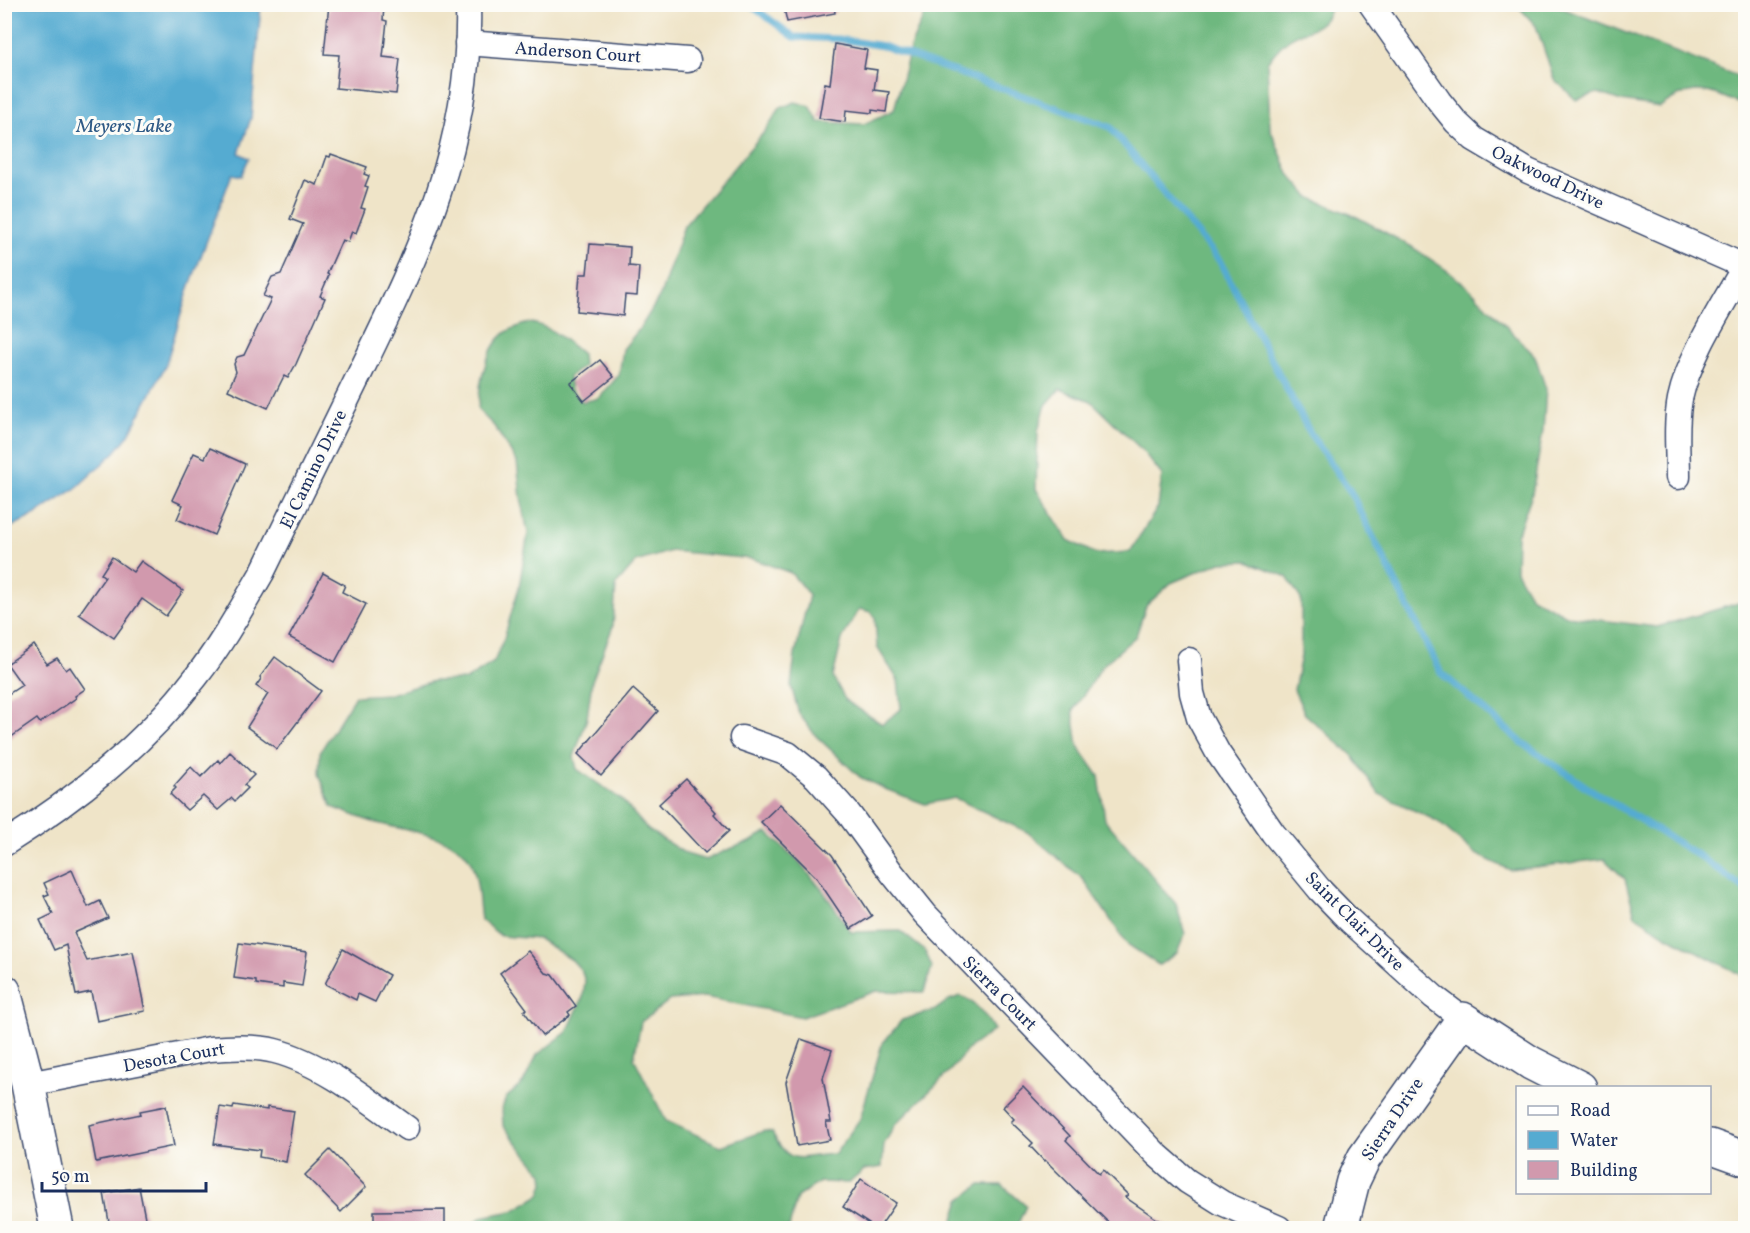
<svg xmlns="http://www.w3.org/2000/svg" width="1750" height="1233" viewBox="0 0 1750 1233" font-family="Vollkorn,serif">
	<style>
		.forest { fill: #6eb87f; stroke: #44746e; stroke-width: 1.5; fill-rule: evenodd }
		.water { fill: #55abd1; stroke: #386d98; stroke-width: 1.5 }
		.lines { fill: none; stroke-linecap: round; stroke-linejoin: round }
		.stream { stroke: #55abd1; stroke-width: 7 }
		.building { fill: #d199ad }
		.street-casing { stroke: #3b4a6e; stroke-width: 27 }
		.secondary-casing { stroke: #3b4a6e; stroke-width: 36 }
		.street { stroke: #fff; stroke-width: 24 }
		.secondary { stroke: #fff; stroke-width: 33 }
		.labels { text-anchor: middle; stroke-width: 6; stroke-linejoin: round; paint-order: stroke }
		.street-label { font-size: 18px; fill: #1b2f5e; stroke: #fdfcf7 }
		.water-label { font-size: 20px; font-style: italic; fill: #2f5a86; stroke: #fdfcf7 }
	</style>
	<rect width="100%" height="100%" fill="#fdfcf7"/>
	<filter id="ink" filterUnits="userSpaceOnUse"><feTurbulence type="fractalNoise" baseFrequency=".0167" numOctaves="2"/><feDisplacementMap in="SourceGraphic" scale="12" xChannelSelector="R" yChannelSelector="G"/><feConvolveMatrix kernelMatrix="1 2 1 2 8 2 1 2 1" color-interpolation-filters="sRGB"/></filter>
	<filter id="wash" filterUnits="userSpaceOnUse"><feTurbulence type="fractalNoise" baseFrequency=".008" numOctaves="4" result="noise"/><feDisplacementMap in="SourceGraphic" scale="24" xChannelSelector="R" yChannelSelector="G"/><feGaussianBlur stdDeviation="1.35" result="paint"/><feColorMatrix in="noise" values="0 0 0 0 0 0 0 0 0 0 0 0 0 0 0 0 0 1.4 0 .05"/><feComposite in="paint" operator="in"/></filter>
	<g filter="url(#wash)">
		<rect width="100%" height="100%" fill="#efe4c8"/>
		<g class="forest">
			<path d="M 926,5 L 1331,5 C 1325,32 1306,27 1288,40 C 1280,46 1273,55 1267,62 L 1270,128 L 1289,174 L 1309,197 L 1357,217 L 1412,247 L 1448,271 L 1471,290 L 1535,356 L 1546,389 L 1543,431 L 1532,494 L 1517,535 L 1516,571 L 1531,597 L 1567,616 L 1657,627 L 1745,601 L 1745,982 L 1740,974 L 1665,935 L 1635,915 L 1625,879 L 1604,859 L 1510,870 L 1476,854 L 1437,821 L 1379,794 L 1352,755 L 1305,714 L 1294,690 L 1301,656 L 1301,599 L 1287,577 L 1248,561 L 1221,562 L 1171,583 L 1146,606 L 1136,636 L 1102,666 L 1073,711 L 1078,746 L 1099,776 L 1105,820 L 1176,904 L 1185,934 L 1177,953 L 1159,965 L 1127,944 L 1083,879 L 1027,832 L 955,798 L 925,804 L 885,789 L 860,777 L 816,736 L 799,714 L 791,686 L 795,655 L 809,595 L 791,573 L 753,559 L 671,551 L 636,562 L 616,585 L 613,626 L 592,681 L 587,718 L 574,757 L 577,769 L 622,800 L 648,830 L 686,854 L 706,860 C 720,853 733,847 747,843 C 756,841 755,835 768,833 L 800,863 L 823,891 L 851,932 L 900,931 L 925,951 L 932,967 L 924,992 L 876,991 L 802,1017 L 705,997 L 670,1000 L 641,1022 L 634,1058 L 666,1121 L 721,1146 L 764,1131 L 772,1132 C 791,1170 800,1155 835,1154 L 860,1119 L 882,1044 L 902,1020 L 935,1010 L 949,1000 L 961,996 C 977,1003 985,1015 994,1030 L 970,1047 L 947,1074 L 895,1125 L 884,1144 L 882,1167 L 864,1170 L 849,1183 L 820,1182 L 797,1197 L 789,1228 L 471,1228 L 481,1217 L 513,1211 L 540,1195 L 544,1183 L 543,1174 L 503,1126 L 502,1108 L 506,1098 L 523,1083 L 537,1055 L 567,1032 L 583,997 L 585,981 L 581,970 L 572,960 L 539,939 L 501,936 L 481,920 C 478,900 479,874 468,857 C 452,833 397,830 370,821 C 357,817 344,811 332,807 L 319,774 L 320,752 L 355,696 L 390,694 L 433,681 L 466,680 L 494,662 L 504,638 L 519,587 L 528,533 L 521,498 L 517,462 L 494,426 L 478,410 C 479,381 487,336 517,327 C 521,325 527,323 531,323 C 551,326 567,342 582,354 L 583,366 L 569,377 L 571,390 L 583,402 L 599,398 L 619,375 L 623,349 L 641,327 L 660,296 L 684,226 L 765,131 L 780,108 L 795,102 L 810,106 L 819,122 L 864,124 L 894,110 L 911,45 L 926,11 ZM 1060,389 L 1091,401 L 1141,449 L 1162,475 L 1158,507 L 1130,552 L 1096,554 L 1068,540 L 1036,489 L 1038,431 L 1046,405 ZM 859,609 L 871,612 L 875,617 L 877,647 L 898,680 L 901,709 L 882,724 L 846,701 L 833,677 L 842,639 Z"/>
			<path d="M 1517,5 L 1554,5 L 1745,79 L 1745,106 C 1708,91 1695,81 1660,107 L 1621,101 L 1598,93 L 1576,100 L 1554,79 L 1536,26 Z"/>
			<path d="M 980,1185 L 1002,1185 L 1026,1206 L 1016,1228 L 951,1228 L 960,1200 Z"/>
		</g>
		<path class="water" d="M 4,5 L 261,5 L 251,118 L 239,153 L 249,158 L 241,176 L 232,174 L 189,288 L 165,367 L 128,436 L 115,452 L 75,489 L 33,516 L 5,530 Z"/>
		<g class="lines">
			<path class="stream" d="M 749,4 L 794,37 L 838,39 L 883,46 L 1110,127 L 1219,260 L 1310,433 L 1350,491 L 1441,673 L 1520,741 L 1585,786 L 1699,856 L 1746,890"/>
		</g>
		<g id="blocks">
			<g class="building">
				<path d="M 329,4 L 384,6 L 383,20 L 387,21 L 383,57 L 400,59 L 396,94 L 336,88 L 339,55 L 324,54 Z"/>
				<path d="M 783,4 L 834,4 L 835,13 L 787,22 Z"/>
				<path d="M 835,44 L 867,50 L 864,68 L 877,70 L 874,90 L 889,92 L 886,112 L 872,110 L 872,113 L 846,110 L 845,122 L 819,118 L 825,83 L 830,84 Z"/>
				<path d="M 331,154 L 367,167 L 364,174 L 369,176 L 365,186 L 368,187 L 361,208 L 365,209 L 356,233 L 352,231 L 348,242 L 342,240 L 327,274 L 329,275 L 320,296 L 325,298 L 296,364 L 288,378 L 284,376 L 268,408 L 228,390 L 236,372 L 234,364 L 237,357 L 244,355 L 271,299 L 263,296 L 272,277 L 281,274 L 303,224 L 290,219 L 305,180 L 317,185 L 327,156 L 330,157 Z"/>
				<path d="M 590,244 L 630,247 L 629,266 L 639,267 L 637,296 L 625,295 L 623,316 L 577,311 L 580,274 L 587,274 Z"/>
				<path d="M 600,360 L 614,377 L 584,401 L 570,383 Z"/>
				<path d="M 210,448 L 245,464 L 214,535 L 177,519 L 183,505 L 172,500 L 194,453 L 205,458 Z"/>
				<path d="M 112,557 L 133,572 L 141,561 L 183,591 L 166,616 L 142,599 L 114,638 L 79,614 L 105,577 L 101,574 Z"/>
				<path d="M 323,573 L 345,585 L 342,592 L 366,604 L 335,662 L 289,637 Z"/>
				<path d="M 34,645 L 47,664 L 57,658 L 66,670 L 70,667 L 85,689 L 75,696 L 76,698 L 40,723 L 37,719 L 4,742 L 4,697 L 22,685 L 7,664 Z"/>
				<path d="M 275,657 L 321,691 L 277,749 L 247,727 L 268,694 L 256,686 L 261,679 L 260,677 Z"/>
				<path d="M 633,689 L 658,711 L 601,776 L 578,754 Z"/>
				<path d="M 230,752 L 254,775 L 244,785 L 248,788 L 235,801 L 232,798 L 218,810 L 203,796 L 187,810 L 170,794 L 176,788 L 174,786 L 191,767 L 201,777 L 218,760 L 220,763 Z"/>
				<path d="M 686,779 L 716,812 L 714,814 L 729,831 L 705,853 L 659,804 Z"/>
				<path d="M 780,804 L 832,855 L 872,916 L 851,929 L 816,877 L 761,822 Z"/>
				<path d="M 72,870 L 88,907 L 100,901 L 108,918 L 74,933 L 87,961 L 133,952 L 145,1011 L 97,1021 L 91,992 L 76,995 L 66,945 L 54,950 L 40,920 L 53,914 L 44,896 L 49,894 L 44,883 Z"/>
				<path d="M 239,943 L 307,952 L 302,986 L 283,983 L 283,988 L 256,984 L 256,981 L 234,978 Z"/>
				<path d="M 343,949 L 389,975 L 375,1002 L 358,994 L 356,1000 L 325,984 Z"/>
				<path d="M 528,951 L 546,973 L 553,975 L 576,1006 L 568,1012 L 570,1015 L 542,1036 L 524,1011 L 527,1009 L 500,973 Z"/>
				<path d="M 801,1039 L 832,1050 L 823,1078 L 831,1122 L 826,1122 L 830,1140 L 797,1146 L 786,1082 Z"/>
				<path d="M 1023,1087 L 1070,1136 L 1066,1140 L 1099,1174 L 1103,1170 L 1128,1195 L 1125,1197 L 1170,1228 L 1114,1228 L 1045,1160 L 1044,1161 L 1030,1146 L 1033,1143 L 1011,1122 L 1014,1119 L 1003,1107 Z"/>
				<path d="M 234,1105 L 267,1110 L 267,1107 L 294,1111 L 286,1162 L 259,1157 L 260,1150 L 214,1144 L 220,1107 L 233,1109 Z"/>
				<path d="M 166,1106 L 174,1146 L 96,1162 L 89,1125 L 141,1114 L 140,1111 Z"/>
				<path d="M 330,1150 L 366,1187 L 341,1212 L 305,1175 Z"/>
				<path d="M 861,1179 L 896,1203 L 879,1228 L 875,1228 L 843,1207 Z"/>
				<path d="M 139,1187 L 147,1228 L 110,1228 L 104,1193 Z"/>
				<path d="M 445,1210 L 445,1228 L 374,1228 L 374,1211 Z"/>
			</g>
		</g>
	</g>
	<g filter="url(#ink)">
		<use href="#blocks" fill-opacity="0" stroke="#3b4a6e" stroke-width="1.5"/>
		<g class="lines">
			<defs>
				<g id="street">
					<path d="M 1371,4 L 1439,101 L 1456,122 L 1474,139 L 1528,171 L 1746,267"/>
					<path d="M 467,43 L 688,60"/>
					<path d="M 1678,477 C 1678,452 1675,425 1680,399 C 1689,356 1723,305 1744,267"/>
					<path d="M 1189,660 L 1192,693 L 1199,718 L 1218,753 L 1273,833 L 1320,890 L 1348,919 L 1434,997 L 1463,1019"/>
					<path d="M 742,738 L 788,754 L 816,777 L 849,814 L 892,873 L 925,914 L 1156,1154 L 1187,1181 L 1222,1203 L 1279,1228"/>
					<path d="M 4,844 C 77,798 143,746 196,677 C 221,645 241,609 262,573 C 296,505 329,437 362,369 C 421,248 472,142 468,4"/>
					<path d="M 28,1084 L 210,1049 C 231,1047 255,1046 275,1051 C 322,1063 368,1100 407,1128"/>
				</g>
				<g id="secondary">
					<path d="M 4,991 L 28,1084 L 57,1228"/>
					<path d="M 1710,1146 L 1746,1159"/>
					<path d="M 1341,1228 L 1353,1181 L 1364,1158 L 1463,1019 L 1531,1063 L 1580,1088"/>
				</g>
			</defs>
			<use href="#street" class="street-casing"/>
			<use href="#secondary" class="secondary-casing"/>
			<use href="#street" class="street"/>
			<use href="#secondary" class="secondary"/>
		</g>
	</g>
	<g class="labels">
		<g class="street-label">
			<text transform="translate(578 52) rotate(4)" y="6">Anderson Court</text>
			<text transform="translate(1548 177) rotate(26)" y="6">Oakwood Drive</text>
			<text transform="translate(313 469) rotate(-64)" y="6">El Camino Drive</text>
			<text transform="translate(1355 921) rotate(45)" y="6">Saint Clair Drive</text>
			<text transform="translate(1000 993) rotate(45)" y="6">Sierra Court</text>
			<text transform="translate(174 1057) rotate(-10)" y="6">Desota Court</text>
			<text transform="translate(1392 1119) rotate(-56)" y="6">Sierra Drive</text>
		</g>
		<g class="water-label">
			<text x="124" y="132">Meyers Lake</text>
		</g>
	</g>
	<rect width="1750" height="1233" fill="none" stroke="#fdfcf7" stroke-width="24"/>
	<rect x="1516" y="1086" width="195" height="108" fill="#fdfcf7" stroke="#a3aaba" stroke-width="1.5"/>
	<rect x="1528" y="1106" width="30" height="9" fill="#ffffff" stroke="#a3aaba" stroke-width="1.5"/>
	<text x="1570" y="1116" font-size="18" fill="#1b2f5e">Road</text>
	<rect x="1528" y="1131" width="30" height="18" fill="#55abd1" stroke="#a3aaba" stroke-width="1.5"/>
	<text x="1570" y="1146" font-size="18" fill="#1b2f5e">Water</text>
	<rect x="1528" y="1161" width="30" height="18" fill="#d199ad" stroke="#a3aaba" stroke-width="1.5"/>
	<text x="1570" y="1176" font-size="18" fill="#1b2f5e">Building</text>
	<path d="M42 1182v9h164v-9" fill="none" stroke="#1b2f5e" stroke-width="3"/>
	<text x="51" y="1182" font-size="18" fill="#1b2f5e" stroke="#fdfcf7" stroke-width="4.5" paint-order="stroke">50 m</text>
</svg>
